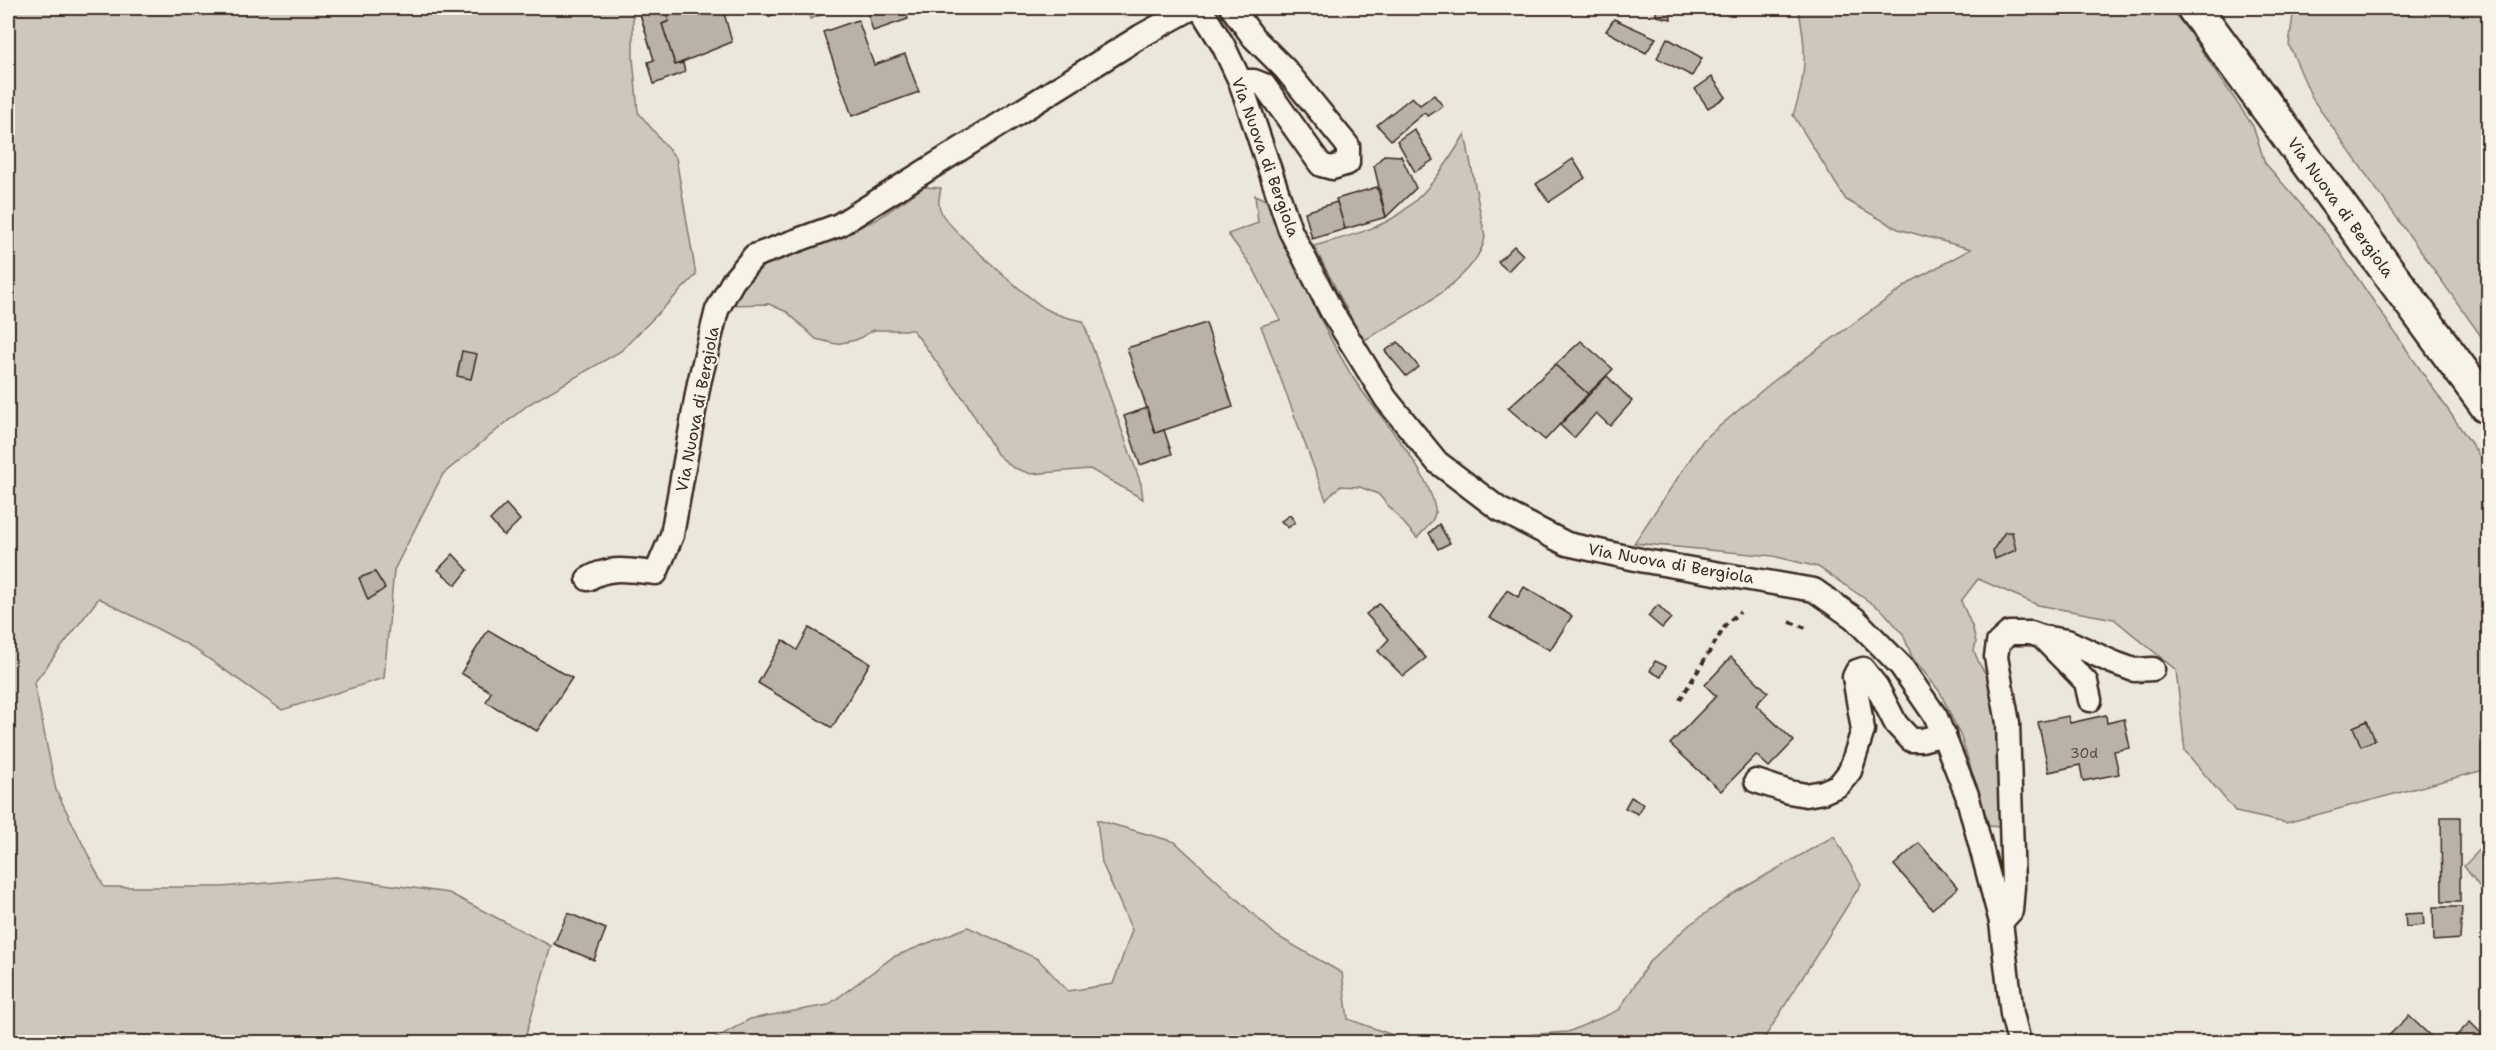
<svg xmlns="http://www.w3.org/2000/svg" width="2496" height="1050" viewBox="0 0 2496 1050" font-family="'Shantell Sans',sans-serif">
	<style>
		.green { fill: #cec8bc; stroke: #84796d; stroke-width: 1.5 }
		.building { fill: #bab2a7; stroke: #3b2a1e; stroke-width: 1.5 }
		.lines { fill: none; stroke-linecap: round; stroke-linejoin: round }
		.lane-casing { stroke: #3b2a1e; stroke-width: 27 }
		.street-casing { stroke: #3b2a1e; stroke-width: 38 }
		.path { stroke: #3b2a1e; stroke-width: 4; stroke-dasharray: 6 4.5; stroke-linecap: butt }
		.lane { stroke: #f7f3e8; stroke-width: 22 }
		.street { stroke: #f7f3e8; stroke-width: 33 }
		.labels { text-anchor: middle; stroke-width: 4.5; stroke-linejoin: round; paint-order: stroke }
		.number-label { font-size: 14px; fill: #5b4c40 }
		.street-label { font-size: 16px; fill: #3b2a1e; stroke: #f7f3e8 }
	</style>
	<rect width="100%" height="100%" fill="#ece7dc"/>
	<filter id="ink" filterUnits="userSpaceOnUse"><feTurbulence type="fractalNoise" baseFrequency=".0167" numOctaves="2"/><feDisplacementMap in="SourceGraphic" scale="12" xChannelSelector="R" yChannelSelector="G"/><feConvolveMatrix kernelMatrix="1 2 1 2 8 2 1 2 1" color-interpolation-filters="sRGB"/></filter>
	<g filter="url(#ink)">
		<g class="green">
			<path d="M 8,8 L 633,8 L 633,58 L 638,112 L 676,158 L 696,275 L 621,351 L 529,404 L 443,474 L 394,570 L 384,678 L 282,710 L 190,646 L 99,598 L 34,683 L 56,790 L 104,887 L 222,887 L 335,877 L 449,893 L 551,946 L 524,1042 L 8,1042 Z"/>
			<path d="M 807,8 L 840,8 L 810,19 Z"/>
			<path d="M 1798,8 L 2170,8 L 2187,29 L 2253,126 L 2265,163 L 2330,238 L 2488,468 L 2488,769 L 2286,823 L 2236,812 L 2185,751 L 2176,670 L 2114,619 L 2038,605 L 1978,579 L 1961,601 L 1972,626 L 1976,642 L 1974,651 L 1980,665 L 1992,684 L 1996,703 L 2004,820 L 2000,827 L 1989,826 L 1961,737 L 1940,692 L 1912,657 L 1903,634 L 1883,611 L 1818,567 L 1773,556 L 1634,543 L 1703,440 L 1771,383 L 1914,280 L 1971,249 L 1898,229 L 1846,200 L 1793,115 C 1807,77 1807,46 1798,8 Z"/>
			<path d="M 2294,8 L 2488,8 L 2488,346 L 2313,100 L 2289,45 Z"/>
			<path d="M 1465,134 L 1485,237 C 1477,282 1399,319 1363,341 L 1314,246 C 1338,239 1372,231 1393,218 C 1425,198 1446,166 1465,134 Z"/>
			<path d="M 924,187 L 941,188 C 939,198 937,205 942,214 C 950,229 1032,302 1048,310 C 1059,316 1071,319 1083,321 L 1141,484 L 1143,499 L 1090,469 L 1031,474 L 1012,467 L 997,454 L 966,402 L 913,330 L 874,330 L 856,340 L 836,344 L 816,339 L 787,312 L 769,304 L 729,305 L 748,281 L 764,266 L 876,220 Z"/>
			<path d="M 1255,195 L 1272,203 C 1292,262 1318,320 1350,373 C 1375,414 1425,462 1435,508 C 1437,520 1424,530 1417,538 L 1378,494 L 1360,487 L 1340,486 L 1326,500 L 1261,326 L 1280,320 L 1253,268 L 1228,234 L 1258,223 Z"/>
			<path d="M 1097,820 L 1175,842 L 1277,936 L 1342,973 L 1348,1019 L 1398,1037 L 1455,1040 L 1568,1032 L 1619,1010 L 1649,962 L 1689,925 L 1735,893 L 1834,836 L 1861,884 L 1762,1042 L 709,1042 L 750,1019 L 828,1005 L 893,957 L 968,927 L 1038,959 L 1068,991 L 1113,984 L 1132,930 L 1102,863 Z"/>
			<path d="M 2488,841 L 2488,898 L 2464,866 Z"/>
		</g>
		<g class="building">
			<path d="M 664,8 L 725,8 L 727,12 L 724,13 L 732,42 L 675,65 L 662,24 L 669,21 Z"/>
			<path d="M 664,8 L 669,21 L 662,24 L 675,65 L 683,63 L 685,72 L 654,84 L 648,62 L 654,60 L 640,14 Z"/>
			<path d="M 764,8 L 781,8 L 782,10 L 769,17 Z"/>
			<path d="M 866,8 L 905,8 L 908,19 L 873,31 Z"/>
			<path d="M 1656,8 L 1670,8 L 1671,19 L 1656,16 Z"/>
			<path d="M 1614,19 L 1656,38 L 1646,53 L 1606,31 Z"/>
			<path d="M 858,20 L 874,65 L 905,54 L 919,92 L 852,116 L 823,32 Z"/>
			<path d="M 1667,38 L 1702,58 L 1692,76 L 1657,58 Z"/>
			<path d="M 1712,77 L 1726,97 L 1708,108 L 1695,89 Z"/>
			<path d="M 1434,95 L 1443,106 L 1428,116 L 1424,113 L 1391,140 L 1377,125 L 1412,97 L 1420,105 Z"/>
			<path d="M 1414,129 L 1433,160 L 1415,172 L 1397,141 Z"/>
			<path d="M 1384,155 L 1401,156 L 1416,188 L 1386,217 L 1374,166 Z"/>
			<path d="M 1573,159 L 1585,178 L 1549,202 L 1536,184 Z"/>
			<path d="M 1377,187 L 1386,217 L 1345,229 L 1336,199 Z"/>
			<path d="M 1337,202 L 1345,229 L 1312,239 L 1305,212 Z"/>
			<path d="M 1514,246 L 1523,255 L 1508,271 L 1498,262 Z"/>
			<path d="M 1206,323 L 1233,407 L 1155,433 L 1127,348 Z"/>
			<path d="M 1581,341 L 1613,369 L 1588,394 L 1555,365 Z"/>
			<path d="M 1398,342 L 1419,367 L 1406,376 L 1385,351 Z"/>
			<path d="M 462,351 L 477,354 L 471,379 L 457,376 Z"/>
			<path d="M 1555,365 L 1588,394 L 1545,440 L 1508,408 Z"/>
			<path d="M 1607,376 L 1632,401 L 1610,426 L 1596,413 L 1574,438 L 1560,425 Z"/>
			<path d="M 1147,408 L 1155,433 L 1164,430 L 1172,454 L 1140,465 L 1124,416 Z"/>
			<path d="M 506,504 L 520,520 L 504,536 L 490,520 Z"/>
			<path d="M 1290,515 L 1295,522 L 1288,528 L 1281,521 Z"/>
			<path d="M 1439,524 L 1450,543 L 1438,549 L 1429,533 Z"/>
			<path d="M 2005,532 L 2012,532 L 2016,550 L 1995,559 L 1993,550 Z"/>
			<path d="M 453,554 L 468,570 L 456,585 L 438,570 Z"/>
			<path d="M 375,572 L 385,588 L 368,600 L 359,578 Z"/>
			<path d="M 1524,587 L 1572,616 L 1550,650 L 1489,618 L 1507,590 L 1518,597 Z"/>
			<path d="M 1379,604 L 1426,658 L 1403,676 L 1378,651 L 1389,639 L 1366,614 Z"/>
			<path d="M 1658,605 L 1671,618 L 1662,628 L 1648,616 Z"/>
			<path d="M 809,628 L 870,663 L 832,728 L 758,683 L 783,640 L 797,650 Z"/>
			<path d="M 488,630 L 572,678 L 537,731 L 486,702 L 491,692 L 461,673 Z"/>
			<path d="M 1731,657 L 1768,692 L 1756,705 L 1794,741 L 1769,767 L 1756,755 L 1721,791 L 1670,744 L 1716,696 L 1705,685 Z"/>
			<path d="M 1655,661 L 1666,666 L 1661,677 L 1650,671 Z"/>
			<path d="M 2106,715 L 2107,723 L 2124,719 L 2130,748 L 2114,751 L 2119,774 L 2083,781 L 2080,765 L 2049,772 L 2038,722 L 2068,716 L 2070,723 Z"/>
			<path d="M 2367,721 L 2375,740 L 2361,746 L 2353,727 Z"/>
			<path d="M 1631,797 L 1643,804 L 1638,814 L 1625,808 Z"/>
			<path d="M 2441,817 L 2460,817 L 2460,902 L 2442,902 Z"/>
			<path d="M 1919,843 L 1958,888 L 1932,909 L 1894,865 Z"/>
			<path d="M 2433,907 L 2462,907 L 2460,939 L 2434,941 Z"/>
			<path d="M 568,913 L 606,929 L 594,960 L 554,944 Z"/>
			<path d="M 2423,913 L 2424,925 L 2406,927 L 2405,914 Z"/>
			<path d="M 2409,1016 L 2437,1042 L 2382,1042 Z"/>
			<path d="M 2470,1022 L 2488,1040 L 2488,1042 L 2450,1042 Z"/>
		</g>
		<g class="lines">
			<defs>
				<g id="lane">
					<path d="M 1200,8 L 1223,45 L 1240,81 L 1290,230 L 1332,312 L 1386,399 L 1437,462 L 1499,509 L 1567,544 L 1645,561 L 1814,590 L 1854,618 L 1901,666 L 1936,717 L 1967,795 L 2001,922 L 2012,1014 L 2019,1042"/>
					<path d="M 1232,8 L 1253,37 L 1285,69 L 1348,146 L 1348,163 L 1332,168 L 1321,165 L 1264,85 L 1254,81 L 1240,81"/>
					<path d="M 588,579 C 610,565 631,571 656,573 L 672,535 L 699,383 L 717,310 L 733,281 L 754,256 L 839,225 L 1141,36 L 1192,8"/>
					<path d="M 2042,637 L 2067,641 L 2112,662 L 2134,670 L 2153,669"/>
					<path d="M 1756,781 L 1789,792 L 1806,795 L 1823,792 L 1839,785 L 1850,771 L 1863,730 L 1854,677 L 1857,671 L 1863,669 L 1877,687 L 1896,724 L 1911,740 L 1922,740 L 1944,734"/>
					<path d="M 2001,922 L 2011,911 L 2013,886 L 2008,723 L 1996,657 L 1998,643 L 2009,633 L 2031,633 L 2042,637 L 2086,682 L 2090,700"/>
				</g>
				<path id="street" d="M 2194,8 L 2488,407"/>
			</defs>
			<use href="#lane" class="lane-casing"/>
			<use href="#street" class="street-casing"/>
			<g class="path">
				<path d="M 1790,622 L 1806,628"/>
				<path d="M 1680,700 L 1727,623 L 1740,612"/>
			</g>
			<use href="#lane" class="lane"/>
			<use href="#street" class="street"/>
		</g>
	</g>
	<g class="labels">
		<g class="number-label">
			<text x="2084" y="758">30d</text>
		</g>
		<g class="street-label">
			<text transform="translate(1266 157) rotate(70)" y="6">Via Nuova di Bergiola</text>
			<text transform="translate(2341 207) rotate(54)" y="6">Via Nuova di Bergiola</text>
			<text transform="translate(697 409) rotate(-79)" y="6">Via Nuova di Bergiola</text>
			<text transform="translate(1671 563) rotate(10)" y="6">Via Nuova di Bergiola</text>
		</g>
	</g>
	<rect width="2496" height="1050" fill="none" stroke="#f7f3e8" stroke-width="30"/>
	<rect x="15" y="15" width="2466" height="1020" fill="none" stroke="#3b2a1e" stroke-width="2" filter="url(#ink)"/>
</svg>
